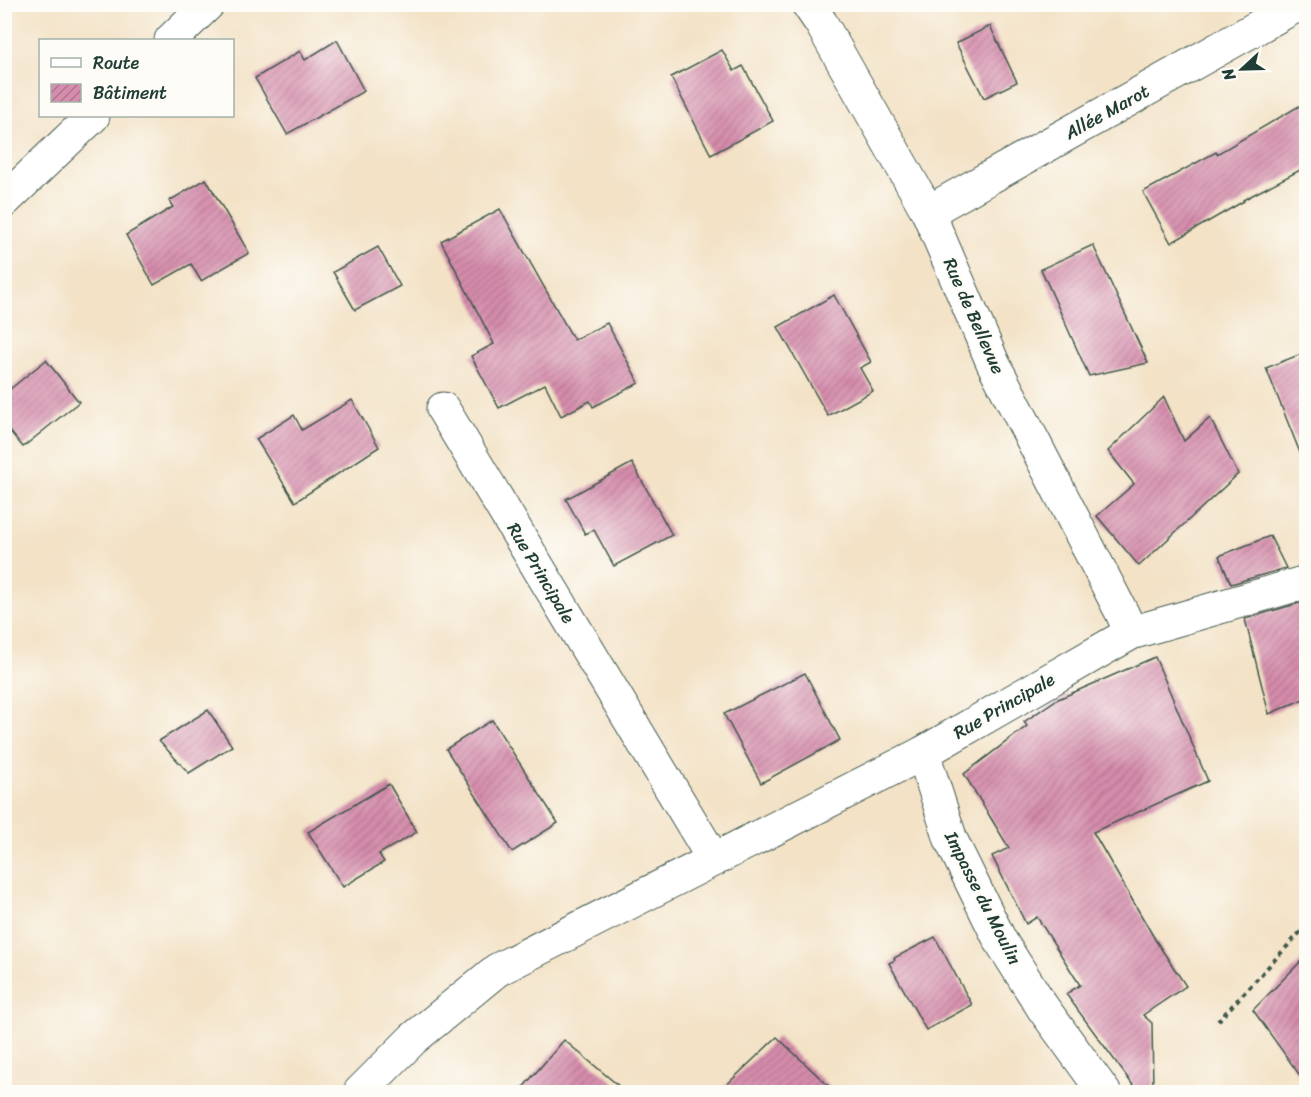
<svg xmlns="http://www.w3.org/2000/svg" width="1311" height="1097" viewBox="0 0 1311 1097" font-family="Sriracha,sans-serif">
	<style>
		.building { fill: url(#building-hatch) }
		.lines { fill: none; stroke-linecap: round; stroke-linejoin: round }
		.minor-casing { stroke: #3f564a; stroke-width: 35 }
		.tertiary-casing { stroke: #3f564a; stroke-width: 35 }
		.path { stroke: #3f564a; stroke-width: 4; stroke-dasharray: 4.5 4.5; stroke-linecap: butt }
		.minor { stroke: #fff; stroke-width: 33 }
		.tertiary { stroke: #fff; stroke-width: 33 }
		.labels { text-anchor: middle; stroke-width: 5; stroke-linejoin: round; paint-order: stroke }
		.street-label { font-size: 18px; fill: #1f3d34; stroke: #fdfcf7 }
	</style>
	<defs>
		<pattern id="building-hatch" width="6" height="6" patternUnits="userSpaceOnUse" patternTransform="scale(1.5)"><rect width="6" height="6" fill="#d68cac"/><path d="M-1 1l2-2M0 6l6-6M5 7l2-2" fill="none" stroke="#ad748d"/></pattern>
	</defs>
	<rect width="100%" height="100%" fill="#fdfcf7"/>
	<filter id="ink" filterUnits="userSpaceOnUse"><feTurbulence type="fractalNoise" baseFrequency=".0167" numOctaves="2"/><feDisplacementMap in="SourceGraphic" scale="12" xChannelSelector="R" yChannelSelector="G"/><feConvolveMatrix kernelMatrix="1 2 1 2 8 2 1 2 1" color-interpolation-filters="sRGB"/></filter>
	<filter id="wash" filterUnits="userSpaceOnUse"><feTurbulence type="fractalNoise" baseFrequency=".008" numOctaves="4" result="noise"/><feDisplacementMap in="SourceGraphic" scale="24" xChannelSelector="R" yChannelSelector="G"/><feGaussianBlur stdDeviation="1.35" result="paint"/><feColorMatrix in="noise" values="0 0 0 0 0 0 0 0 0 0 0 0 0 0 0 0 0 1.4 0 .05"/><feComposite in="paint" operator="in"/></filter>
	<g filter="url(#wash)">
		<rect width="100%" height="100%" fill="#f3e2c6"/>
		<g id="blocks">
			<g class="building">
				<path d="M 990,26 L 1017,82 L 984,98 L 956,43 Z"/>
				<path d="M 337,40 L 364,91 L 287,134 L 255,78 L 300,51 L 305,60 Z"/>
				<path d="M 722,50 L 734,71 L 743,66 L 773,121 L 711,155 L 671,77 Z"/>
				<path d="M 1306,102 L 1306,167 L 1243,200 L 1244,201 L 1171,243 L 1143,192 L 1216,152 L 1217,154 Z"/>
				<path d="M 206,179 L 249,253 L 201,281 L 191,264 L 154,285 L 126,235 L 173,207 L 169,201 Z"/>
				<path d="M 500,209 L 574,340 L 607,323 L 639,383 L 593,407 L 590,401 L 561,416 L 545,384 L 499,408 L 471,356 L 494,344 L 441,241 Z"/>
				<path d="M 1093,245 L 1148,363 L 1089,376 L 1041,269 Z"/>
				<path d="M 378,247 L 400,286 L 355,310 L 333,272 Z"/>
				<path d="M 834,295 L 871,362 L 860,368 L 873,391 L 828,416 L 778,327 Z"/>
				<path d="M 1306,352 L 1306,465 L 1305,465 L 1266,368 Z"/>
				<path d="M 46,360 L 79,402 L 23,447 L 4,424 L 4,394 Z"/>
				<path d="M 1164,397 L 1184,441 L 1210,418 L 1238,474 L 1139,566 L 1097,516 L 1134,484 L 1108,451 Z"/>
				<path d="M 352,400 L 379,447 L 295,502 L 256,439 L 294,415 L 302,430 Z"/>
				<path d="M 632,463 L 672,535 L 614,566 L 594,530 L 585,534 L 566,499 Z"/>
				<path d="M 1270,536 L 1286,568 L 1231,584 L 1219,556 Z"/>
				<path d="M 1303,602 L 1306,609 L 1306,698 L 1269,714 L 1245,619 Z"/>
				<path d="M 1155,657 L 1208,781 L 1093,832 L 1156,941 L 1186,986 L 1143,1015 L 1152,1023 L 1153,1092 L 1138,1092 L 1066,994 L 1080,985 L 1037,917 L 1026,924 L 992,856 L 1009,848 L 964,774 L 1027,726 L 1024,722 L 1056,700 Z"/>
				<path d="M 805,673 L 840,740 L 761,783 L 724,714 Z"/>
				<path d="M 208,710 L 232,746 L 189,773 L 159,741 Z"/>
				<path d="M 492,720 L 558,823 L 512,852 L 446,749 Z"/>
				<path d="M 389,784 L 417,832 L 379,854 L 384,862 L 343,887 L 308,832 Z"/>
				<path d="M 935,937 L 972,1005 L 926,1030 L 889,963 L 895,960 L 894,958 Z"/>
				<path d="M 1306,956 L 1306,1084 L 1253,1010 Z"/>
				<path d="M 777,1037 L 835,1092 L 719,1092 Z"/>
				<path d="M 564,1040 L 626,1092 L 519,1092 Z"/>
			</g>
		</g>
	</g>
	<g filter="url(#ink)">
		<use href="#blocks" fill-opacity="0" stroke="#3f564a" stroke-width="1.5"/>
		<g class="lines">
			<defs>
				<g id="minor">
					<path d="M 171,40 L 208,4"/>
					<path d="M 4,201 L 93,116"/>
					<path d="M 928,212 L 1299,4"/>
					<path d="M 443,409 L 714,860"/>
					<path d="M 923,753 L 951,840 L 1000,940 L 1043,1008 L 1104,1092"/>
				</g>
				<g id="tertiary">
					<path d="M 808,4 L 821,23 L 928,212 L 993,363 L 1122,613 L 1131,633"/>
					<path d="M 360,1092 L 413,1039 L 497,970 L 923,753 L 1131,633 L 1306,582"/>
				</g>
			</defs>
			<use href="#minor" class="minor-casing"/>
			<use href="#tertiary" class="tertiary-casing"/>
			<path class="path" d="M 1218,1021 L 1306,926"/>
			<use href="#minor" class="minor"/>
			<use href="#tertiary" class="tertiary"/>
		</g>
	</g>
	<g class="labels">
		<g class="street-label">
			<text transform="translate(1107 112) rotate(-29)" y="6">Allée Marot</text>
			<text transform="translate(974 316) rotate(66)" y="6">Rue de Bellevue</text>
			<text transform="translate(541 573) rotate(59)" y="6">Rue Principale</text>
			<text transform="translate(1004 706) rotate(-30)" y="6">Rue Principale</text>
			<text transform="translate(983 898) rotate(63)" y="6">Impasse du Moulin</text>
		</g>
	</g>
	<rect width="1311" height="1097" fill="none" stroke="#fdfcf7" stroke-width="24"/>
	<rect x="39" y="39" width="195" height="78" fill="#fdfcf7" stroke="#a4b0a9" stroke-width="1.5"/>
	<rect x="51" y="58" width="30" height="9" fill="#ffffff" stroke="#a4b0a9" stroke-width="1.5"/>
	<text x="93" y="69" font-size="18" fill="#1f3d34">Route</text>
	<rect x="51" y="84" width="30" height="18" fill="url(#building-hatch)" stroke="#a4b0a9" stroke-width="1.5"/>
	<text x="93" y="99" font-size="18" fill="#1f3d34">Bâtiment</text>
	<g transform="translate(1242 69) rotate(248)" stroke="#fdfcf7" stroke-width="4.5" paint-order="stroke">
	<path d="M0-4.5L10 22L0 15L-10 22Z" fill="#1f3d34"/>
	<text y="-9" font-size="16" font-weight="bold" text-anchor="middle" fill="#1f3d34">N</text>
	</g>
</svg>
